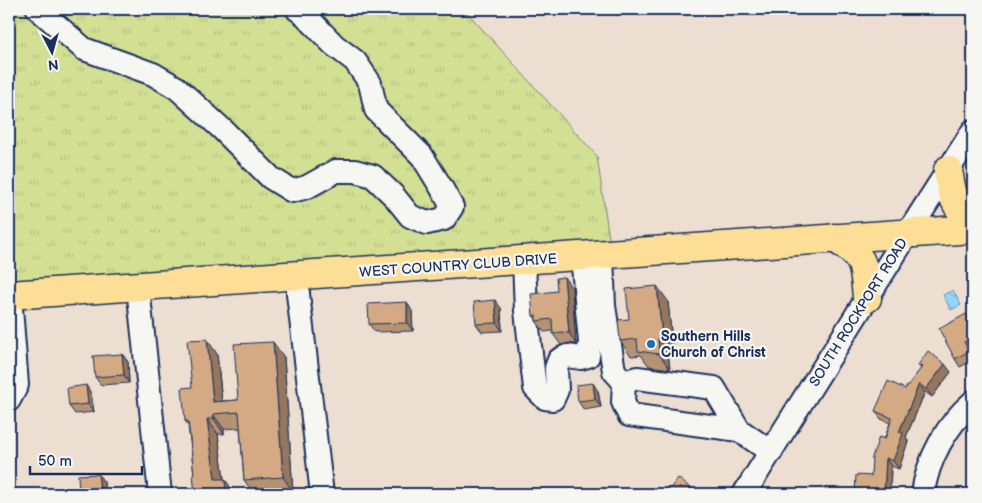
<svg xmlns="http://www.w3.org/2000/svg" width="982" height="503" viewBox="0 0 982 503" font-family="'Balsamiq Sans',sans-serif">
	<style>
		.grass { fill: url(#grass-tufts); stroke: #778878 }
		.water { fill: url(#water-waves); stroke: #6493b9 }
		.lines { fill: none; stroke-linecap: round; stroke-linejoin: round }
		.minor-casing { stroke: #1b2f5e; stroke-width: 26 }
		.major-casing { stroke: #1b2f5e; stroke-width: 31 }
		.minor { stroke: #f6f6f2; stroke-width: 22 }
		.major { stroke: #fcde96; stroke-width: 28 }
		.wall { fill: #b59272; stroke: #1b2f5e }
		.shaded-wall { fill: #94775c; stroke: #1b2f5e }
		.building { fill: #d3aa84; stroke: #1b2f5e }
		.poi-dot { fill: #1f6fb2; stroke: #f6f6f2; stroke-width: 2 }
		.labels { text-anchor: middle; stroke-width: 4.5; stroke-linejoin: round; paint-order: stroke }
		.street-label { font-size: 14px; fill: #1b2f5e; stroke: #f6f6f2 }
		.poi-label { font-size: 14px; font-weight: bold; fill: #1b2f5e; stroke: #f6f6f2; text-anchor: start }
	</style>
	<defs>
		<pattern id="grass-tufts" width="24" height="20" patternUnits="userSpaceOnUse" patternTransform="scale(1.25)"><rect width="24" height="20" fill="#d3e093"/><path d="M3 7l-1-3M5 7V3M7 7l1-3M15 17l-1-3M17 17v-4M19 17l1-3" fill="none" stroke="#b5c081"/></pattern>
		<pattern id="water-waves" width="16" height="10" patternUnits="userSpaceOnUse" patternTransform="scale(1.25)"><rect width="16" height="10" fill="#95d6f6"/><path d="M0 5q4-4 8 0t8 0" fill="none" stroke="#80b8d5"/></pattern>
	</defs>
	<rect width="100%" height="100%" fill="#ecdfd1"/>
	<filter id="ink" filterUnits="userSpaceOnUse"><feTurbulence type="fractalNoise" baseFrequency=".02" numOctaves="2"/><feDisplacementMap in="SourceGraphic" scale="10" xChannelSelector="R" yChannelSelector="G"/><feConvolveMatrix kernelMatrix="1 2 1 2 8 2 1 2 1" color-interpolation-filters="sRGB"/></filter>
	<g filter="url(#ink)">
		<g class="grass">
			<path d="M 9,9 L 464,9 L 597,156 L 610,245 L 9,281 Z"/>
			<path d="M 973,170 L 973,210 L 961,189 Z"/>
		</g>
		<path class="water" d="M 953,290 L 961,305 L 951,310 L 943,295 Z"/>
		<g class="lines">
			<defs>
				<g id="minor">
					<path d="M 38,9 L 84,49 L 153,74 L 177,88 L 223,130 L 271,178 L 292,191 L 307,187 L 336,171 L 355,171 L 373,176 L 394,196 L 410,216 L 427,223 L 444,219 L 452,207 L 441,187 L 422,156 L 376,110 L 370,83 L 355,61 L 334,45 L 306,16 L 297,9"/>
					<path d="M 602,255 L 604,306 L 614,371 L 624,382"/>
					<path d="M 524,260 L 526,311 L 535,388 L 545,398 L 553,399 L 557,390 L 556,368 L 559,360 L 567,356 L 581,358 L 588,356 L 590,342 L 582,256"/>
					<path d="M 298,276 L 298,294 L 322,494"/>
					<path d="M 138,287 L 160,494"/>
					<path d="M 9,400 L 17,385 L 10,295"/>
					<path d="M 739,430 L 714,388 L 637,378 L 624,382 L 623,402 L 629,415 L 739,430 L 771,452"/>
					<path d="M 744,494 L 908,233 L 973,131"/>
					<path d="M 923,494 C 927,460 947,424 973,402"/>
				</g>
				<g id="major">
					<path d="M 948,170 C 952,194 953,206 973,222"/>
					<path d="M 834,238 C 865,256 864,264 867,298"/>
					<path d="M 9,295 L 973,229"/>
				</g>
			</defs>
			<use href="#minor" class="minor-casing"/>
			<use href="#major" class="major-casing"/>
			<use href="#minor" class="minor"/>
			<use href="#major" class="major"/>
		</g>
		<g class="wall">
			<path d="M 572,288 L 576,344 L 568,343 L 561,345 L 553,334 L 553,331 L 544,332 L 536,321 L 536,319 L 533,316 L 557,291 Z"/>
			<path d="M 668,301 L 673,352 L 668,353 L 670,369 L 649,366 L 641,355 L 631,356 L 620,341 L 629,319 Z"/>
			<path d="M 501,308 L 502,331 L 482,332 L 476,324 Z"/>
			<path d="M 412,311 L 413,331 L 375,332 L 369,324 Z"/>
			<path d="M 966,314 L 973,324 L 973,348 L 970,350 L 973,356 L 973,360 L 960,367 L 955,359 Z"/>
			<path d="M 122,354 L 128,362 L 129,383 L 101,385 L 95,377 Z"/>
			<path d="M 217,354 L 222,401 L 238,400 L 284,357 L 293,492 L 254,494 L 244,480 L 240,428 L 224,429 L 224,434 L 218,434 L 224,479 L 235,494 L 195,494 L 194,474 L 188,425 L 185,421 L 192,387 Z"/>
			<path d="M 918,365 L 951,372 L 932,397 L 925,392 L 906,437 L 908,441 L 899,469 L 891,466 L 890,494 L 855,494 L 871,476 L 890,423 L 881,419 L 875,411 L 905,389 L 921,369 Z"/>
			<path d="M 598,391 L 601,407 L 584,410 L 578,401 Z"/>
			<path d="M 91,393 L 94,412 L 75,414 L 69,406 Z"/>
			<path d="M 104,482 L 105,494 L 81,494 L 79,491 Z"/>
		</g>
		<g class="shaded-wall">
			<path d="M 564,277 L 572,288 L 576,344 L 569,333 Z"/>
			<path d="M 657,286 L 668,301 L 673,352 L 662,337 Z"/>
			<path d="M 495,300 L 501,308 L 502,331 L 497,323 Z"/>
			<path d="M 407,302 L 412,311 L 413,331 L 407,323 Z"/>
			<path d="M 658,338 L 668,353 L 670,369 L 659,354 Z"/>
			<path d="M 207,339 L 217,354 L 223,413 L 213,402 Z"/>
			<path d="M 273,342 L 284,357 L 293,492 L 283,477 Z"/>
			<path d="M 122,354 L 128,362 L 129,383 L 124,375 Z"/>
			<path d="M 945,364 L 951,372 L 932,397 L 926,389 Z"/>
			<path d="M 593,383 L 598,391 L 601,407 L 595,399 Z"/>
			<path d="M 919,384 L 925,392 L 906,437 L 908,441 L 899,469 L 893,461 L 899,432 Z"/>
			<path d="M 86,385 L 91,393 L 94,412 L 88,404 Z"/>
			<path d="M 213,414 L 224,429 L 224,434 L 214,419 Z"/>
			<path d="M 207,419 L 218,434 L 226,494 L 215,479 Z"/>
			<path d="M 886,458 L 891,466 L 890,494 L 884,494 Z"/>
			<path d="M 98,474 L 104,482 L 105,494 L 104,494 L 100,489 Z"/>
			<path d="M 225,479 L 235,494 L 226,494 Z"/>
		</g>
		<g class="building">
			<path d="M 564,277 L 569,333 L 561,332 L 553,334 L 552,319 L 536,321 L 536,315 L 533,316 L 531,294 L 557,291 L 556,278 Z"/>
			<path d="M 657,286 L 662,337 L 658,338 L 659,354 L 638,351 L 637,339 L 620,341 L 618,320 L 629,319 L 626,289 Z"/>
			<path d="M 495,300 L 497,323 L 476,324 L 474,302 Z"/>
			<path d="M 407,302 L 407,323 L 369,324 L 368,304 Z"/>
			<path d="M 966,314 L 973,326 L 973,337 L 964,342 L 969,351 L 955,359 L 939,329 Z"/>
			<path d="M 207,339 L 213,402 L 238,400 L 234,344 L 273,342 L 283,477 L 244,480 L 239,412 L 213,414 L 214,419 L 207,419 L 215,479 L 225,479 L 226,494 L 195,494 L 193,474 L 194,474 L 188,421 L 185,421 L 182,388 L 192,387 L 187,340 Z"/>
			<path d="M 928,351 L 945,364 L 926,389 L 919,384 L 899,432 L 903,433 L 893,461 L 886,458 L 884,494 L 864,493 L 864,494 L 855,494 L 856,475 L 871,476 L 872,457 L 879,437 L 885,439 L 892,418 L 875,411 L 888,381 L 905,389 L 922,367 L 918,365 Z"/>
			<path d="M 122,354 L 124,375 L 95,377 L 93,356 Z"/>
			<path d="M 593,383 L 595,399 L 578,401 L 576,385 Z"/>
			<path d="M 86,385 L 88,404 L 69,406 L 67,388 Z"/>
			<path d="M 98,474 L 100,489 L 79,491 L 78,475 Z"/>
			<path d="M 678,478 L 698,494 L 666,494 Z"/>
		</g>
	</g>
	<circle class="poi-dot" cx="651" cy="344" r="5"/>
	<g class="labels">
		<g class="street-label">
			<text transform="translate(458 265) rotate(-4)" y="5">WEST COUNTRY CLUB DRIVE</text>
			<text transform="translate(858 312) rotate(-58)" y="5">SOUTH ROCKPORT ROAD</text>
		</g>
		<g class="poi-label">
			<text x="661" y="341">Southern Hills<tspan x="661" dy="16">Church of Christ</tspan></text>
		</g>
	</g>
	<rect width="982" height="503" fill="none" stroke="#f6f6f2" stroke-width="30"/>
	<rect x="15" y="15" width="952" height="473" fill="none" stroke="#1b2f5e" stroke-width="2" filter="url(#ink)"/>
	<g transform="translate(52 52) rotate(174)" stroke="#f6f6f2" stroke-width="4" paint-order="stroke">
	<path d="M0-4L9 19L0 12L-9 19Z" fill="#1b2f5e"/>
	<text y="-8" font-size="14" font-weight="bold" text-anchor="middle" fill="#1b2f5e">N</text>
	</g>
	<path d="M30 466v8h112v-8" fill="none" stroke="#1b2f5e" stroke-width="2.5"/>
	<text x="38" y="466" font-size="15" fill="#1b2f5e" stroke="#f6f6f2" stroke-width="4" paint-order="stroke">50 m</text>
</svg>
